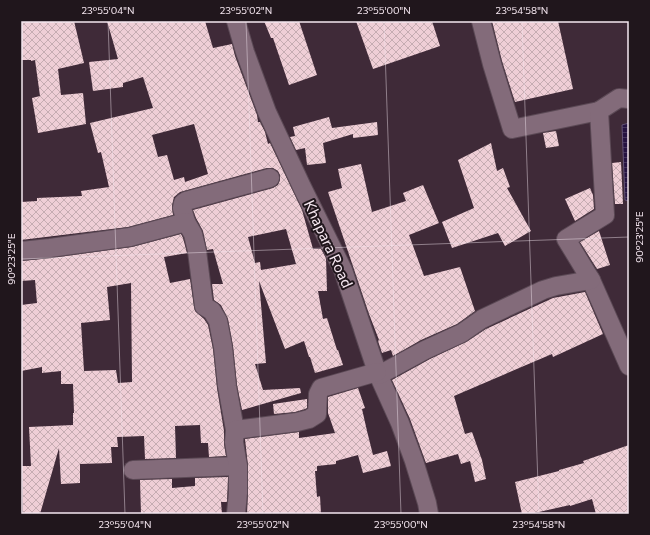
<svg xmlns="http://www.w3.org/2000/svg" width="650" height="535" viewBox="0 0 650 535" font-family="Commissioner,sans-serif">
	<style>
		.water { fill: url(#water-rules); stroke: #645376 }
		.building { fill: url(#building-cross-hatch); fill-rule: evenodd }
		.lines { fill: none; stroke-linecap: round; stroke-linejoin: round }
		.minor-casing { stroke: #5b4955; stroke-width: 20 }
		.minor { stroke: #836b7a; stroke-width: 18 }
		.ticks { fill: none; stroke: #f5e7f0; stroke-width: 1; stroke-opacity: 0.45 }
		.labels { text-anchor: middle; stroke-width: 4; stroke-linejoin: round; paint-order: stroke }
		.street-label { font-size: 15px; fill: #f5e7f0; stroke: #20161c }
		.neatline { fill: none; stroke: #f5e7f0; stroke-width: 1.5 }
		.ticks-label { font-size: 10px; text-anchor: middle; fill: #f5e7f0 }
	</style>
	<defs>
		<pattern id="water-rules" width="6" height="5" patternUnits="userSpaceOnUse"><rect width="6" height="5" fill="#261341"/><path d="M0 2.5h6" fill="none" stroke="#46355d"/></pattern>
		<pattern id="building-cross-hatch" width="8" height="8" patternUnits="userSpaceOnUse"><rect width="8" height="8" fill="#efced6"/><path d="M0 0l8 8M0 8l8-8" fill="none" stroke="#c6acb2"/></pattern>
	</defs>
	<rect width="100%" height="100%" fill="#3f2a38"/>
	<path class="water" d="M 629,123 L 629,201 L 625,200 L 622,125 Z"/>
	<g class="building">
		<path d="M 21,21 L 74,21 L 84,63 L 58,69 L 61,95 L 83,93 L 86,124 L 38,133 L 32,98 L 40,96 L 35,60 L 31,61 L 31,60 L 21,60 Z"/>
		<path d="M 107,21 L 205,21 L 213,48 L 232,44 L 235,56 L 257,115 L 258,122 L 260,122 L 265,132 L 268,144 L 270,143 L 302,210 L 313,249 L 321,249 L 326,258 L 327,291 L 318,291 L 323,319 L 327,318 L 337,350 L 338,350 L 343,365 L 315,373 L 310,357 L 309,357 L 304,341 L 285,349 L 259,281 L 266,363 L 255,364 L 263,390 L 300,388 L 301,393 L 242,410 L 237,385 L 233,346 L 228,319 L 221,305 L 214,300 L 212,284 L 223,284 L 213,249 L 207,250 L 203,231 L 196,218 L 193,210 L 273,188 L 278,185 L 280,180 L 280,175 L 278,171 L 273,168 L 267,168 L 180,192 L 174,197 L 173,201 L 172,206 L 173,215 L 128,227 L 21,240 L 21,202 L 37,201 L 37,198 L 82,196 L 81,191 L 109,187 L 101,152 L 98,153 L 90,123 L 153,108 L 143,77 L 123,83 L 123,87 L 93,91 L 89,62 L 118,59 ZM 194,124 L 208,174 L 185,182 L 184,177 L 174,180 L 167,155 L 158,157 L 152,135 ZM 286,229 L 296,264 L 261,270 L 260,262 L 255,263 L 248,237 Z"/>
		<path d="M 264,21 L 299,21 L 317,75 L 289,85 L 273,38 L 271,38 Z"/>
		<path d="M 356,21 L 432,21 L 440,46 L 373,69 Z"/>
		<path d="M 492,21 L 558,21 L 573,89 L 515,102 L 502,61 Z"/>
		<path d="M 329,117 L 332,128 L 377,122 L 378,135 L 353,138 L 353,134 L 323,143 L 326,163 L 307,165 L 305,148 L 296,150 L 290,137 L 295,136 L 293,127 Z"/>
		<path d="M 556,131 L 559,146 L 546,148 L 543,133 Z"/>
		<path d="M 491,143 L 497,171 L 503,168 L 510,187 L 507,188 L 531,231 L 505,246 L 498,233 L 452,248 L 442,222 L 474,208 L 458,160 Z"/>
		<path d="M 621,162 L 623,204 L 615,204 L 612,163 Z"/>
		<path d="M 361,164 L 372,212 L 406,201 L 403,193 L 423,185 L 439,223 L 409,235 L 424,276 L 460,267 L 475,311 L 457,324 L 421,340 L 393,356 L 391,350 L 382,353 L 378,341 L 379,340 L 369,314 L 328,192 L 342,188 L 338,169 Z"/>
		<path d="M 590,188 L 593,195 L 594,209 L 575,221 L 565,199 Z"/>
		<path d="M 599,231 L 610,265 L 597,269 L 580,242 Z"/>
		<path d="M 181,234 L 183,238 L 187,253 L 164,257 L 170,283 L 190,279 L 194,307 L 195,311 L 204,319 L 208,325 L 213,349 L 217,388 L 224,431 L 224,444 L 226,456 L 209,457 L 208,443 L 201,443 L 200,425 L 175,426 L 176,458 L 145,459 L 144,436 L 117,437 L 118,447 L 111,447 L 112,463 L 80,464 L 80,483 L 61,484 L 59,448 L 40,514 L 23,514 L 22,466 L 31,466 L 29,427 L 73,425 L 73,413 L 74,413 L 73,384 L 61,384 L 61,371 L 42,373 L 42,367 L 21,371 L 21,305 L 37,303 L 35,280 L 21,281 L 21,261 L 51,258 L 132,247 ZM 131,283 L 132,382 L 118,383 L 116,370 L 84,371 L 81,323 L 110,320 L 107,287 Z"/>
		<path d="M 585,292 L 603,334 L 553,357 L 552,354 L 454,396 L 465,434 L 472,432 L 482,460 L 486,479 L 475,482 L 470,461 L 461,464 L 458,454 L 426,463 L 410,419 L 392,380 L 430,359 L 466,342 L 486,329 L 553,298 Z"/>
		<path d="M 358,388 L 365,408 L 362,409 L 367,431 L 373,455 L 387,451 L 391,466 L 363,473 L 358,455 L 336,461 L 336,464 L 317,466 L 317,471 L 315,471 L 317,497 L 320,496 L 321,514 L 247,514 L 248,493 L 248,466 L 245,439 L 299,432 L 299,438 L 335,433 L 328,413 L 328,397 Z"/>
		<path d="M 307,399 L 307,408 L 305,409 L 295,412 L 274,414 L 273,404 Z"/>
		<path d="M 629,445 L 629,514 L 596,514 L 592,499 L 570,506 L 570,505 L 530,514 L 522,514 L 515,482 L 559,471 L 559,470 L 584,463 L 583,461 Z"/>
		<path d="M 228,477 L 227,502 L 221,502 L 222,514 L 141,514 L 140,480 L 172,479 L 172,488 L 195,486 L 195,478 Z"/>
	</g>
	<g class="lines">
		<defs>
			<g id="minor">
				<path d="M 236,21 L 245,52 L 267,112 L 302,187 L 343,270 L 377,372 L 400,423 L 414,461 L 427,503 L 429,514"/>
				<path d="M 481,21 L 492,64 L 512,129 L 599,111"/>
				<path d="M 186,222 L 182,208 L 183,203 L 186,201 L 270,178"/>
				<path d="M 21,251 L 50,248 L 130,237 L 186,222 L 193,234 L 197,251 L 204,306 L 212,311 L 218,321 L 223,347 L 227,386 L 235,430"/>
				<path d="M 591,280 L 629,366"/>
				<path d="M 379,375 L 425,350 L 462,333 L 482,319 L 543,290 L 556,286 L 591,280 L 566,239 L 605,215 L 599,111 L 619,98 L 629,99"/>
				<path d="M 133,470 L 238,466"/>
				<path d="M 236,514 L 238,493 L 238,466 L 234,442 L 235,430 L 297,422 L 309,419 L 317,414 L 318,394 L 321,388 L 377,372"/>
			</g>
		</defs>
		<use href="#minor" class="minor-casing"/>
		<use href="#minor" class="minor"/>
	</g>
	<path class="ticks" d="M 108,21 L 125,514M 246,21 L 263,514M 384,21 L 401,514M 522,21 L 539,514M 21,259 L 629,237"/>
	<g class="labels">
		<g class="street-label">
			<text transform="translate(328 244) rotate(65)" y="5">Khapara Road</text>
		</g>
	</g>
	<rect width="650" height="535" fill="none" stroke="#20161c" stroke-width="44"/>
	<rect x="22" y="22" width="606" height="491" class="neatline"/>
	<g class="ticks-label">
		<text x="108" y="14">23°55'04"N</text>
		<text x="246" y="14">23°55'02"N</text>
		<text x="384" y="14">23°55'00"N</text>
		<text x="522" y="14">23°54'58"N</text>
		<text transform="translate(639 237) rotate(-90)" y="4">90°23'25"E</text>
		<text transform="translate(11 259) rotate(-90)" y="4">90°23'25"E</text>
		<text x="125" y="528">23°55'04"N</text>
		<text x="263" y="528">23°55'02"N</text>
		<text x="401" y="528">23°55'00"N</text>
		<text x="539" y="528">23°54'58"N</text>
	</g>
</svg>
